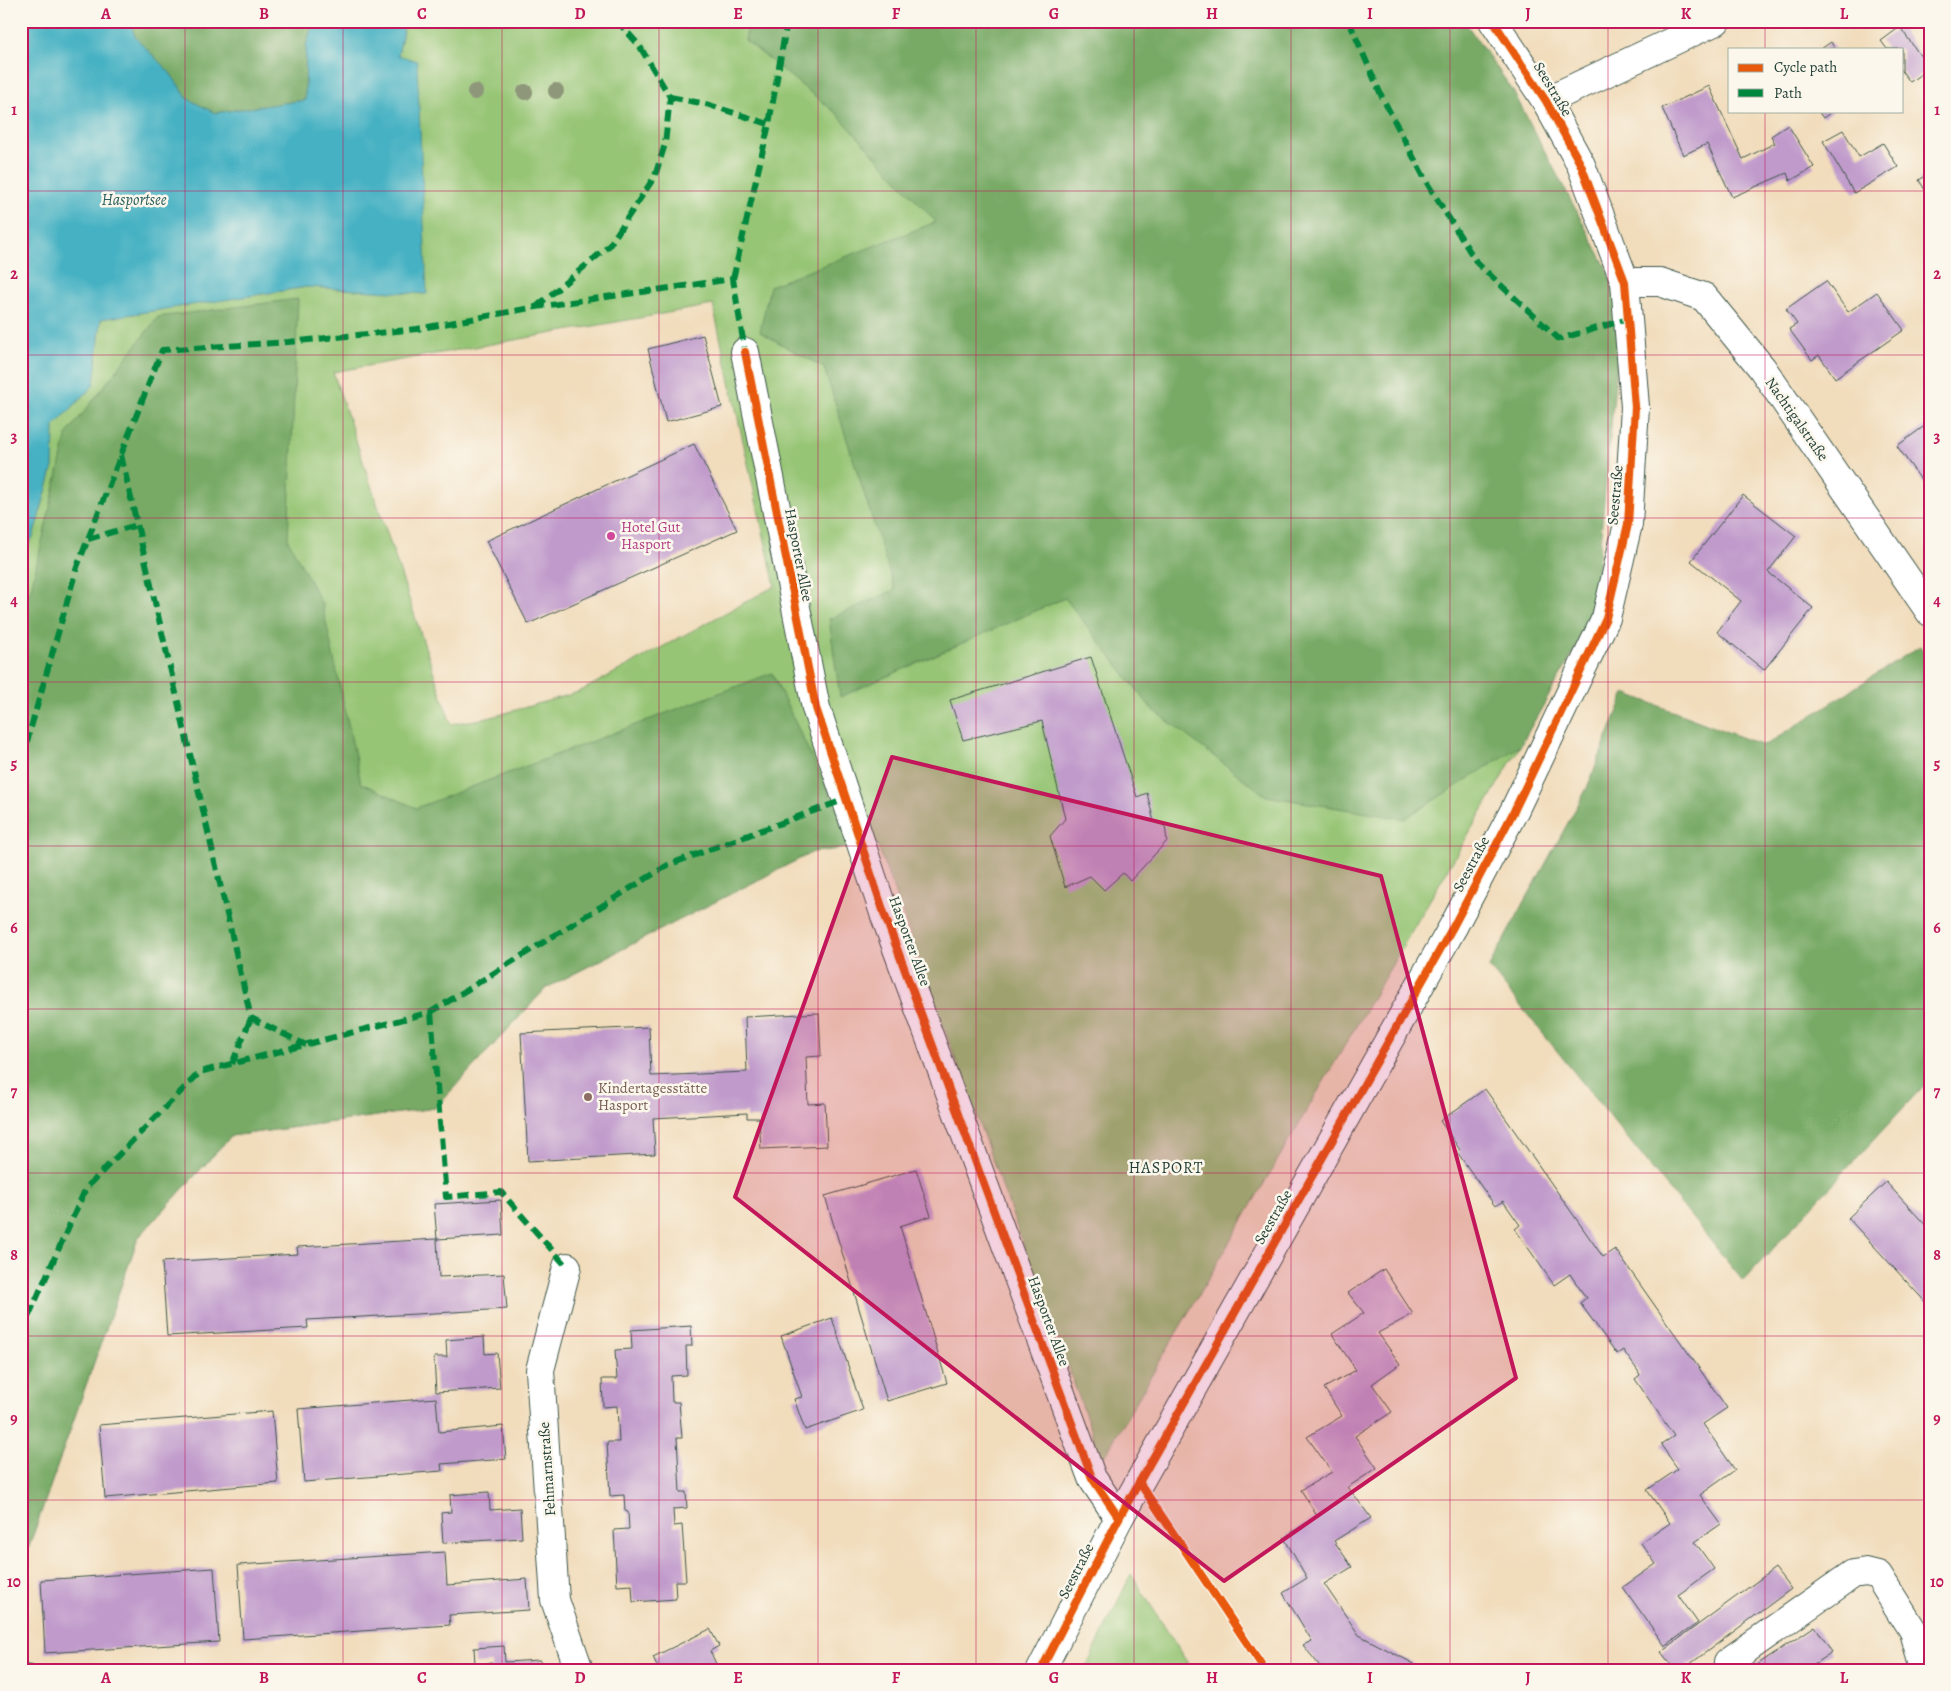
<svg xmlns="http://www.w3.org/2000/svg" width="1951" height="1691" viewBox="0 0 1951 1691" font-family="Alegreya,serif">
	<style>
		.green { fill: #96c575; stroke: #5a8154; fill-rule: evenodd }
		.forest { fill: #78aa66; stroke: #4c744d }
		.water { fill: #45b1c3; stroke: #32777c }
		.building { fill: #bf9acb }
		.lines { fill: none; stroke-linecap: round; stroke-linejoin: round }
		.minor-casing { stroke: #3e5548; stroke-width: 30 }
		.minor { stroke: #fff; stroke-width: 28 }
		.quiet { stroke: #00873e; stroke-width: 6; stroke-dasharray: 12 6; stroke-linecap: butt }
		.cycleway-casing { stroke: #fbf7ec; stroke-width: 11 }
		.cycleway { stroke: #e8590c; stroke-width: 8 }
		.tree { fill: #8e977a }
		.marked { fill: #c2185b; fill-opacity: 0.2; stroke: #c2185b; stroke-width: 4; stroke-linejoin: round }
		.grid { fill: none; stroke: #c2185b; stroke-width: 1; stroke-opacity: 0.55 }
		.hotel-dot { fill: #d1479c; stroke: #fbf7ec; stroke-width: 2 }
		.education-dot { fill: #8d6e63; stroke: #fbf7ec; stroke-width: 2 }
		.labels { text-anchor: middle; stroke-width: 5; stroke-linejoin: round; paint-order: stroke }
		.street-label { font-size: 15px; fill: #1f3d34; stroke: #fbf7ec }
		.hotel-label { font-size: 15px; fill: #b23c85; stroke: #fbf7ec; text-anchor: start }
		.education-label { font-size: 15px; fill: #785e54; stroke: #fbf7ec; text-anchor: start }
		.water-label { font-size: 16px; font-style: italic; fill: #2a605f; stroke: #fbf7ec }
		.neighbourhood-label { font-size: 16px; letter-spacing: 1px; fill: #1f3d34; stroke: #fbf7ec }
		.neatline { fill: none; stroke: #c2185b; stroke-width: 2 }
		.grid-label { font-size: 16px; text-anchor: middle; font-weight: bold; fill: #c2185b }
	</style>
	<rect width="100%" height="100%" fill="#fbf7ec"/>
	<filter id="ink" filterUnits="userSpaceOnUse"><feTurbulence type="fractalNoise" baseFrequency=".02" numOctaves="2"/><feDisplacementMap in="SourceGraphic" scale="10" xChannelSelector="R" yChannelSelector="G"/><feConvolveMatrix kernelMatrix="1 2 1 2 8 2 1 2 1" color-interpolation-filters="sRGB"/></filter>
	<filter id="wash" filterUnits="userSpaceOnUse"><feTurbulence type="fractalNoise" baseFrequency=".0096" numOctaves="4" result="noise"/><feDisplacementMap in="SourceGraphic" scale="20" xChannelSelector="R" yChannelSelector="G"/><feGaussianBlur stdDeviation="1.12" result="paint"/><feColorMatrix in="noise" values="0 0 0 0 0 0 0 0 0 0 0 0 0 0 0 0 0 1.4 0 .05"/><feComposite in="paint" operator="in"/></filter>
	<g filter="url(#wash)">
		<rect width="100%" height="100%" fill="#f1dcbb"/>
		<g class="green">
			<path d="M 405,21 L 1464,21 L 1513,91 L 1593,618 L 1520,746 L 1102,1460 L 877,844 L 813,852 L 546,988 L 435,1108 L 231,1136 L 138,1238 L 21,1569 L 21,556 L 33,537 L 53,467 L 54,426 L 94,385 L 101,319 L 307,287 L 426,294 L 424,251 L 398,55 ZM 713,305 L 775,586 L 579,692 L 488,718 L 451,724 L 333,372 Z"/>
			<path d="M 1131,1574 L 1192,1670 L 1085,1670 Z"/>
		</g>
		<g class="forest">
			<path d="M 130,21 L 308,21 L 312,27 L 306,46 L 305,100 L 215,113 L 188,99 L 170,73 L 134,37 Z"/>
			<path d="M 749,21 L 1464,21 L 1513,91 L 1623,299 L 1593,618 L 1520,746 L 1404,819 L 1266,796 L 1152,709 L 1065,598 L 840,697 L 829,619 L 895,590 L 824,368 L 760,332 L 770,286 L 936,222 L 836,113 L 745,40 Z"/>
			<path d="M 298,299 L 288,540 L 322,604 L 361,783 L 416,808 L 772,673 L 854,847 L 813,852 L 546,988 L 435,1108 L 231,1136 L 138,1238 L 21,1569 L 21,604 L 31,589 L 67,434 L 158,317 Z"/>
			<path d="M 1920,646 L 1930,662 L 1930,1079 L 1743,1281 L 1489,967 L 1587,788 L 1625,693 L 1764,746 Z"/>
			<path d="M 21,1660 L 68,1670 L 21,1670 Z"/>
		</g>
		<path class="water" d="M 21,21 L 130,21 L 135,37 L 170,73 L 188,99 L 215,113 L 305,100 L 306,46 L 312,27 L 308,21 L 405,21 L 398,55 L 417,61 L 427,294 L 307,287 L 101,319 L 94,385 L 54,426 L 53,467 L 33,537 L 21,556 Z"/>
		<g id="blocks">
			<g class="building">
				<path d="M 1900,27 L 1929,68 L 1910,82 L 1902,71 L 1902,49 L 1887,49 L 1881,41 Z"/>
				<path d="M 1831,42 L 1835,49 L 1821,49 Z"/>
				<path d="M 1709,86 L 1743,159 L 1775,143 L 1771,136 L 1788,125 L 1814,167 L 1790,181 L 1787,173 L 1732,197 L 1707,144 L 1683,155 L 1662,108 Z"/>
				<path d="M 1818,111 L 1833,111 L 1823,118 Z"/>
				<path d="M 1843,130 L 1859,157 L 1883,143 L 1898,167 L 1854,193 L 1823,141 Z"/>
				<path d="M 1930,173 L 1930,198 L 1919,180 Z"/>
				<path d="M 1826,281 L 1848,312 L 1877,292 L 1904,330 L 1835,378 L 1819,355 L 1812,360 L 1789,329 L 1797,324 L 1786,309 Z"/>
				<path d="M 703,335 L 722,407 L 666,422 L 648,349 Z"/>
				<path d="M 1930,422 L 1930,480 L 1924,484 L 1897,446 Z"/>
				<path d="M 694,444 L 737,530 L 528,624 L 486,541 Z"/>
				<path d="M 1743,495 L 1796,536 L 1768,572 L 1813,608 L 1764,670 L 1717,632 L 1741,601 L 1691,561 Z"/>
				<path d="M 1091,657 L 1137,797 L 1147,793 L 1154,822 L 1165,826 L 1167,841 L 1130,881 L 1123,873 L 1104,890 L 1090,876 L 1065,887 L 1050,836 L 1065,819 L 1042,721 L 963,740 L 950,700 Z"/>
				<path d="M 819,1013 L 821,1056 L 806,1057 L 808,1104 L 825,1103 L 827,1146 L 761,1149 L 759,1118 L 747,1118 L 747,1113 L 653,1118 L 655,1154 L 528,1161 L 521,1033 L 649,1027 L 651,1076 L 747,1072 L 745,1017 Z"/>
				<path d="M 1485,1089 L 1603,1257 L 1615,1249 L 1727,1408 L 1703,1424 L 1735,1470 L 1700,1495 L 1721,1524 L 1695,1542 L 1714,1569 L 1678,1595 L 1698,1623 L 1665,1646 L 1623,1587 L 1656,1564 L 1641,1543 L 1670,1523 L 1647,1490 L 1678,1469 L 1661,1445 L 1674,1436 L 1635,1379 L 1640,1375 L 1638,1371 L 1623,1350 L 1617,1354 L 1580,1303 L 1586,1298 L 1570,1274 L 1554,1285 L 1515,1229 L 1520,1225 L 1503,1201 L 1495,1206 L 1457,1152 L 1460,1150 L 1440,1121 Z"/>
				<path d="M 916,1169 L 931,1216 L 900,1226 L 947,1383 L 887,1401 L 825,1196 Z"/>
				<path d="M 1886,1182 L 1930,1230 L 1930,1307 L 1848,1218 Z"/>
				<path d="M 501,1200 L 503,1235 L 437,1239 L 434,1204 Z"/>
				<path d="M 437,1239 L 439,1277 L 504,1274 L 507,1309 L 307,1320 L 308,1328 L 167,1336 L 162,1262 L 298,1254 L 297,1247 Z"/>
				<path d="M 1384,1269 L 1413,1314 L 1378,1333 L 1400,1364 L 1372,1384 L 1392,1412 L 1355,1436 L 1377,1468 L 1348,1487 L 1371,1518 L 1334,1541 L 1352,1567 L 1324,1584 L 1359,1635 L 1426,1670 L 1323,1670 L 1303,1645 L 1312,1641 L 1283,1593 L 1307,1578 L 1284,1538 L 1317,1516 L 1301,1490 L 1332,1472 L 1307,1437 L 1342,1416 L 1324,1388 L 1356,1370 L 1332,1334 L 1364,1313 L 1348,1293 Z"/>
				<path d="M 832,1318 L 863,1410 L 805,1430 L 794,1399 L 802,1397 L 781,1336 Z"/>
				<path d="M 691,1326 L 692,1346 L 686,1346 L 687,1375 L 671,1376 L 672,1402 L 679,1402 L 682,1438 L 677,1438 L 680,1492 L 686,1492 L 687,1508 L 673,1509 L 674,1526 L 682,1525 L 686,1581 L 675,1581 L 676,1599 L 633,1602 L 632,1585 L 617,1586 L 614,1530 L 629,1529 L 628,1512 L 625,1511 L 624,1495 L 610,1496 L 607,1442 L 619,1442 L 617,1406 L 603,1407 L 602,1379 L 617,1379 L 615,1350 L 632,1349 L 631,1330 Z"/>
				<path d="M 484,1337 L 485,1354 L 497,1353 L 500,1388 L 436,1392 L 434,1357 L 447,1357 L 446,1340 Z"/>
				<path d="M 436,1398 L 439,1432 L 503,1426 L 506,1459 L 441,1464 L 442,1471 L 304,1482 L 298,1409 Z"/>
				<path d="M 272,1411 L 278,1483 L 105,1498 L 99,1425 Z"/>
				<path d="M 489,1492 L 490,1510 L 520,1508 L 522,1538 L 443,1543 L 441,1513 L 451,1512 L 450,1495 Z"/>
				<path d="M 445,1552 L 447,1585 L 527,1579 L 529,1610 L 449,1615 L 450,1625 L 243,1639 L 238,1565 Z"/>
				<path d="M 214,1568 L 219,1642 L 45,1653 L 41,1580 Z"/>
				<path d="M 1775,1568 L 1791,1589 L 1682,1670 L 1675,1670 L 1661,1652 Z"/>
				<path d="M 1815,1626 L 1832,1652 L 1805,1670 L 1749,1670 Z"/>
				<path d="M 710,1629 L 719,1646 L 710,1651 L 719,1670 L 659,1670 L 653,1657 Z"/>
				<path d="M 504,1646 L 505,1662 L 540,1660 L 541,1670 L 492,1670 L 492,1663 L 475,1664 L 474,1648 Z"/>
			</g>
		</g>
	</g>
	<g filter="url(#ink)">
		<use href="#blocks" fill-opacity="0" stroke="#3e5548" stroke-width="1"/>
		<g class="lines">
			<defs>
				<g id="minor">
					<path d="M 1546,101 L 1716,21"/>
					<path d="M 1625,282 L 1660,282 L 1704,297 L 1762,368 L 1930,612"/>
					<path d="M 745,352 L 816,708 L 885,916 L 1092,1478 L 1119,1518"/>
					<path d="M 567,1267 L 540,1370 L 555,1600 L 579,1670"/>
					<path d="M 1728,1662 L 1853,1574 L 1866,1572 L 1878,1575 L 1913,1631 L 1923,1670"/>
					<path d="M 1041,1670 L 1119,1518 L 1454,925 L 1514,811 L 1606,618 L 1628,524 L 1635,407 L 1625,282 L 1581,165 L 1546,101 L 1493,21"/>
				</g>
			</defs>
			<use href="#minor" class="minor-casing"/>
			<use href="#minor" class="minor"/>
			<g class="quiet">
				<path d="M 1348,21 L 1351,26 L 1382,97 L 1427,183 L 1477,263 L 1559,339 L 1628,319"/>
				<path d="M 670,97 L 706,104 L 769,124"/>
				<path d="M 733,279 L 769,124 L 787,21"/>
				<path d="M 536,307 L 609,246 L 655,176 L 665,144 L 670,97 L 639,45 L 617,21"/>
				<path d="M 121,455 L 251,1018 L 306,1045"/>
				<path d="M 88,539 L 137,525"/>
				<path d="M 21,762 L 77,567 L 162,350 L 288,342 L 417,329 L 536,307 L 733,279 L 745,352"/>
				<path d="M 431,1012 L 446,1197 L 501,1192 L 567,1267"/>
				<path d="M 232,1064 L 251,1018"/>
				<path d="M 21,1333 L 86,1188 L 200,1072 L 431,1012 L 668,865 L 846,799"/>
				<path d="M 21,1667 L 49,1670"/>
			</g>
			<defs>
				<g id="cycleway">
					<path d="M 745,352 L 816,708 L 885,916 L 1092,1478 L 1119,1518"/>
					<path d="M 1139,1482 L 1265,1670"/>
					<path d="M 1041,1670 L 1119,1518 L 1454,925 L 1514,811 L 1606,618 L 1628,524 L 1635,407 L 1625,282 L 1581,165 L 1546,101 L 1493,21"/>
				</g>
			</defs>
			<use href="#cycleway" class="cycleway-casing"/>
			<use href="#cycleway" class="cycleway"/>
		</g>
		<g class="tree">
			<circle cx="556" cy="91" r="8"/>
			<circle cx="475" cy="92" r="8"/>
			<circle cx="525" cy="92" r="8"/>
		</g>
	</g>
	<path class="marked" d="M 892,757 L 1381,876 L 1516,1378 L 1224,1581 L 735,1197 Z"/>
	<path class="grid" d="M 185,21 L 185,1670M 343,21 L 343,1670M 502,21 L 502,1670M 659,21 L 659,1670M 818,21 L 818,1670M 976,21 L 976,1670M 1134,21 L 1134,1670M 1291,21 L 1291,1670M 1450,21 L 1450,1670M 1608,21 L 1608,1670M 1765,21 L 1765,49M 1765,111 L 1765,1670M 21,191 L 1930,191M 21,355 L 1930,355M 21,518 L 1930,518M 21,682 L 1930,682M 21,846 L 1930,846M 21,1009 L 1930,1009M 21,1173 L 1930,1173M 21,1336 L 1930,1336M 21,1500 L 1930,1500"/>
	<circle class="hotel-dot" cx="611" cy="536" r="5"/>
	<circle class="education-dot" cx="588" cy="1097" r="5"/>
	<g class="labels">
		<g class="street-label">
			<text transform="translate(1553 89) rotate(59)" y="5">Seestraße</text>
			<text transform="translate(1797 419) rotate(55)" y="5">Nachtigalstraße</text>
			<text transform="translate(1615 495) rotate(-85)" y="5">Seestraße</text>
			<text transform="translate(799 555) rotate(79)" y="5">Hasporter Allee</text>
			<text transform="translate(1471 864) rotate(-62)" y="5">Seestraße</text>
			<text transform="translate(910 941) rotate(70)" y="5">Hasporter Allee</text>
			<text transform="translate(1273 1217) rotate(-60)" y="5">Seestraße</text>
			<text transform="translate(1049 1321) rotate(70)" y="5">Hasporter Allee</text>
			<text transform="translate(547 1469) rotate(-94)" y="5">Fehmarnstraße</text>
			<text transform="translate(1076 1571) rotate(-63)" y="5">Seestraße</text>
		</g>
		<g class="hotel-label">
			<text x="621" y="532">Hotel Gut<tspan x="621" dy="17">Hasport</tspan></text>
		</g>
		<g class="education-label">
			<text x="598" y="1093">Kindertagesstätte<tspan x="598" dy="17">Hasport</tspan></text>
		</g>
		<g class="water-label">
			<text x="134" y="205">Hasportsee</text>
		</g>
		<g class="neighbourhood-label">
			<text x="1166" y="1173">HASPORT</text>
		</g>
	</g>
	<rect width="1951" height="1691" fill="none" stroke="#fbf7ec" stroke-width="55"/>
	<rect x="1728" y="48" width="175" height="65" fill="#fbf7ec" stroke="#a3ada2"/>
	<rect x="1738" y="64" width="25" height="8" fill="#e8590c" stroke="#a3ada2"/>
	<text x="1774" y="72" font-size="15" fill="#1f3d34">Cycle path</text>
	<rect x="1738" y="89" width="25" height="8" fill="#00873e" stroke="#a3ada2"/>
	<text x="1774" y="98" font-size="15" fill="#1f3d34">Path</text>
	<rect x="28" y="28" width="1896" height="1636" class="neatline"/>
	<g class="grid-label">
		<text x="106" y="19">A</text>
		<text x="264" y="19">B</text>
		<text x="422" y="19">C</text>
		<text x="580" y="19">D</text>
		<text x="738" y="19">E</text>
		<text x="896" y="19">F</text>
		<text x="1054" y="19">G</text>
		<text x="1212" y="19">H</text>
		<text x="1370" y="19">I</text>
		<text x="1528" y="19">J</text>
		<text x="1686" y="19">K</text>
		<text x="1844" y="19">L</text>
		<text x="14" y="115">1</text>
		<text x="1937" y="115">1</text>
		<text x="14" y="279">2</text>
		<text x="1937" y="279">2</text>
		<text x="14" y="442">3</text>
		<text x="1937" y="442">3</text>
		<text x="14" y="606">4</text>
		<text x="1937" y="606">4</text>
		<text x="14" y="769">5</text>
		<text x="1937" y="769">5</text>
		<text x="14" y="933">6</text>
		<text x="1937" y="933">6</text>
		<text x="14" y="1097">7</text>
		<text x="1937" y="1097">7</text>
		<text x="14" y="1260">8</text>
		<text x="1937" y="1260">8</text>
		<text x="14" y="1424">9</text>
		<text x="1937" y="1424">9</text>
		<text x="14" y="1587">10</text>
		<text x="1937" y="1587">10</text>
		<text x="106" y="1683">A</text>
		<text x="264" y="1683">B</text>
		<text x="422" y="1683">C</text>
		<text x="580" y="1683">D</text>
		<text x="738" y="1683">E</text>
		<text x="896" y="1683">F</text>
		<text x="1054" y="1683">G</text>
		<text x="1212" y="1683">H</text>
		<text x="1370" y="1683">I</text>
		<text x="1528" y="1683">J</text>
		<text x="1686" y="1683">K</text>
		<text x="1844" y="1683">L</text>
	</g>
</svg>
